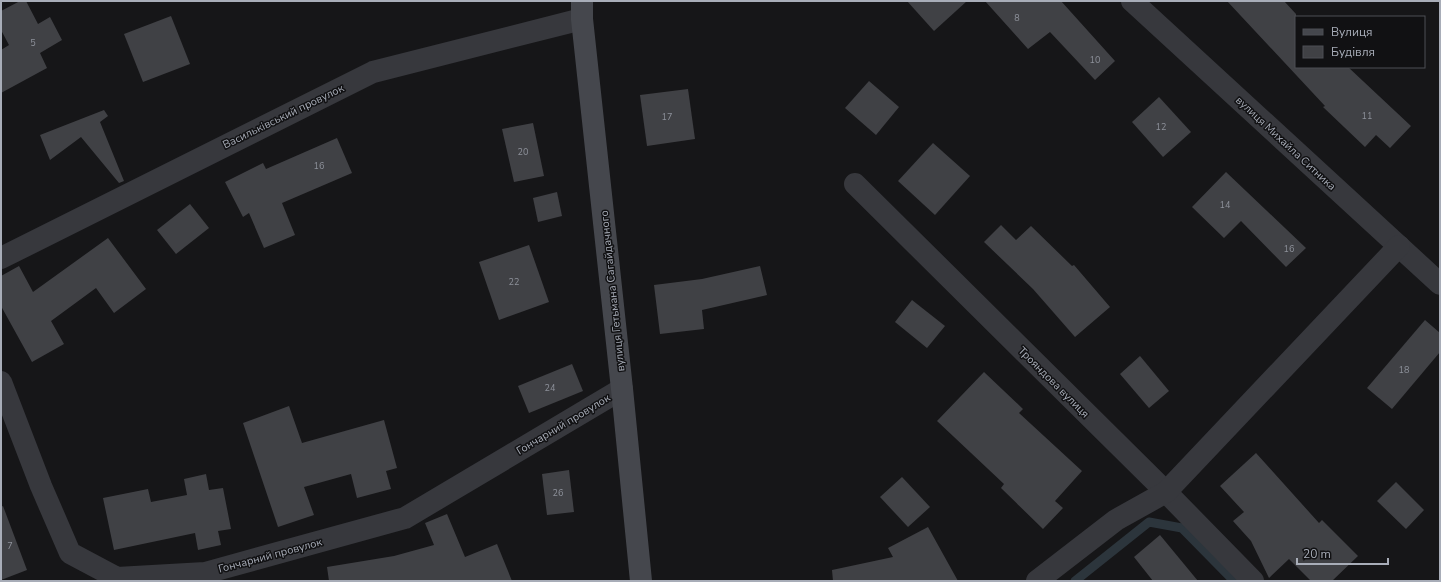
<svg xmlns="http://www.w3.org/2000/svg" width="1441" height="582" viewBox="0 0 1441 582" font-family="'Nunito Sans',sans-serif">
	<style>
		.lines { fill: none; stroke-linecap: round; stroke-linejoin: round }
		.stream { stroke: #2c353c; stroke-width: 9 }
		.building { fill: #404145 }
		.street { stroke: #37383d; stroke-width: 22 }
		.secondary { stroke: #45474d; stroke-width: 22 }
		.labels { text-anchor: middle; stroke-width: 3; stroke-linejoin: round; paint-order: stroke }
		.number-label { font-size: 9px; fill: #8e929b }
		.street-label { font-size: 11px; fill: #a8adb8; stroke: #111113 }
	</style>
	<rect width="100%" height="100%" fill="#161618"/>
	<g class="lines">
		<path class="stream" d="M 1075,581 L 1149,522 L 1182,528 L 1234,581"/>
	</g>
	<g class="building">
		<path d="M 20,1 L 26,1 L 38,24 L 50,17 L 62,40 L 40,53 L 47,68 L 1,93 L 1,50 L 9,45 L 1,30 L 1,11 Z"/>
		<path d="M 907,1 L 967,1 L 934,31 Z"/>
		<path d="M 985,1 L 1061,1 L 1115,61 L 1095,80 L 1050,32 L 1028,49 Z"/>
		<path d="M 1227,1 L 1284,1 L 1296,14 L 1296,67 L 1348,67 L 1411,126 L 1390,148 L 1376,135 L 1365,147 L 1323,107 L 1325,106 Z"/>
		<path d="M 171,16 L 190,64 L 143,82 L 124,34 Z"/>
		<path d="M 869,81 L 899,107 L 876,135 L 845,108 Z"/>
		<path d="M 688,89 L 695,139 L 647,146 L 640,95 Z"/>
		<path d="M 1159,97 L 1191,132 L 1163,157 L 1132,122 Z"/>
		<path d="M 104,110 L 108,116 L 100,122 L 124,181 L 119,183 L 81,137 L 50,160 L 40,135 Z"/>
		<path d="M 533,123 L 544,176 L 514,182 L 502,129 Z"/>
		<path d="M 337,138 L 352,173 L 282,203 L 295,235 L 264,248 L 249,213 L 243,217 L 225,182 L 263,163 L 266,169 Z"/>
		<path d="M 933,143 L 970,176 L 935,215 L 898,181 Z"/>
		<path d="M 1226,172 L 1306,248 L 1286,267 L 1241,221 L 1224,238 L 1192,207 Z"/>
		<path d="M 557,192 L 562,216 L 538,222 L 533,198 Z"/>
		<path d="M 190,204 L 209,228 L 176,254 L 157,230 Z"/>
		<path d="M 1001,225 L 1016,240 L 1031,226 L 1072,266 L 1074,265 L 1110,307 L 1075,337 L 1033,289 L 984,242 Z"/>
		<path d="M 108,238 L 146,289 L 114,313 L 96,288 L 51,321 L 64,344 L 32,362 L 1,306 L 1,276 L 19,266 L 33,292 Z"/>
		<path d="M 529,245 L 549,302 L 499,320 L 479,262 Z"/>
		<path d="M 760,266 L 767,295 L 702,310 L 704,329 L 660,334 L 654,285 L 702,279 Z"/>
		<path d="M 912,300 L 945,326 L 927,348 L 895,322 Z"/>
		<path d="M 1425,320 L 1440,333 L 1440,352 L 1392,409 L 1367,388 Z"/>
		<path d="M 1140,356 L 1169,391 L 1149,408 L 1120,374 Z"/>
		<path d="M 572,364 L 583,391 L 529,413 L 518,386 Z"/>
		<path d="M 984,372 L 1023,409 L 1019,413 L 1082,471 L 1055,501 L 1063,508 L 1043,529 L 1001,488 L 1004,484 L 937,421 Z"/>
		<path d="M 289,406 L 302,443 L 384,420 L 397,468 L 386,471 L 391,489 L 357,498 L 351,474 L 304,487 L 314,515 L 278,527 L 243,423 Z"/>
		<path d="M 1256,453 L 1319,523 L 1322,520 L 1358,556 L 1332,581 L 1311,581 L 1289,559 L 1269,578 L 1251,541 L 1233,521 L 1244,512 L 1220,486 Z"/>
		<path d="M 569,470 L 574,512 L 547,515 L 542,474 Z"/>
		<path d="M 206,474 L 209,490 L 223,488 L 231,529 L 218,531 L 221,545 L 198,550 L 195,533 L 114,550 L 103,498 L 148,489 L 151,502 L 187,495 L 184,479 Z"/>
		<path d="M 902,477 L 930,507 L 908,527 L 880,497 Z"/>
		<path d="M 1396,482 L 1424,510 L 1406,529 L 1377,501 Z"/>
		<path d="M 3,506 L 27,570 L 1,580 L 1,507 Z"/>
		<path d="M 447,514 L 465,557 L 497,544 L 512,581 L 329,581 L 327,567 L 394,556 L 434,545 L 425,523 Z"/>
		<path d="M 928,527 L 958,581 L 833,581 L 832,570 L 893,557 L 888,548 Z"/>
		<path d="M 1160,535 L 1198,581 L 1153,581 L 1134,557 Z"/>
	</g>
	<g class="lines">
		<g class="street">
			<path d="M 1132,1 L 1440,284"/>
			<path d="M 855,184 L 1166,492 L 1253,581"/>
			<path d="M 1,258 L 373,72 L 582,19"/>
			<path d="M 1,382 L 41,486 L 70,553 L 117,578 L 205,573 L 405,518 L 622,389"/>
			<path d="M 1037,581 L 1116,520 L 1166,492 L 1399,246"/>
		</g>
		<path class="secondary" d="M 582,1 L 582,19 L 622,389 L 641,581"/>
	</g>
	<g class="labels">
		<g class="number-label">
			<text x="1017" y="21">8</text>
			<text x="33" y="46">5</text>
			<text x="1095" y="63">10</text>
			<text x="1367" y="119">11</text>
			<text x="667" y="120">17</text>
			<text x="1161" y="130">12</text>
			<text x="523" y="155">20</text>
			<text x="319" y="169">16</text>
			<text x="1225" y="208">14</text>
			<text x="1289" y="252">16</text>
			<text x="514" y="285">22</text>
			<text x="1404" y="373">18</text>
			<text x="550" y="391">24</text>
			<text x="558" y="496">26</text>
			<text x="10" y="549">7</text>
		</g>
		<g class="street-label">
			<text transform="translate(283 116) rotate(-26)" y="4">Васильківський провулок</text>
			<text transform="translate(1286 143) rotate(43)" y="4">вулиця Михайла Ситника</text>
			<text transform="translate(612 291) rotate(-96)" y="4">вулиця Гетьмана Сагайдачного</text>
			<text transform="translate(1054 382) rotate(45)" y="4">Трояндова вулиця</text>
			<text transform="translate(563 424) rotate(-31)" y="4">Гончарний провулок</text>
			<text transform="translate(270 555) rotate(-15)" y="4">Гончарний провулок</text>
		</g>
	</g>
	<rect width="1441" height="582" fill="none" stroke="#a8adb8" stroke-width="4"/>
	<rect x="1295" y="16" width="130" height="52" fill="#111113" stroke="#4d4f55"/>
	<rect x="1303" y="29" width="20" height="6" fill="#45474d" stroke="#4d4f55"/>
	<text x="1331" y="36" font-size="12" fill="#a8adb8">Вулиця</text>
	<rect x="1303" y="46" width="20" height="12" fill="#404145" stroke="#4d4f55"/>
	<text x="1331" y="56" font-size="12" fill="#a8adb8">Будівля</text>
	<path d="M1297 558v6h91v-6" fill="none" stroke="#a8adb8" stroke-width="2"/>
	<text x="1303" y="558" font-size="12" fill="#a8adb8" stroke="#111113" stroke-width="3" paint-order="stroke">20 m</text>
</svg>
